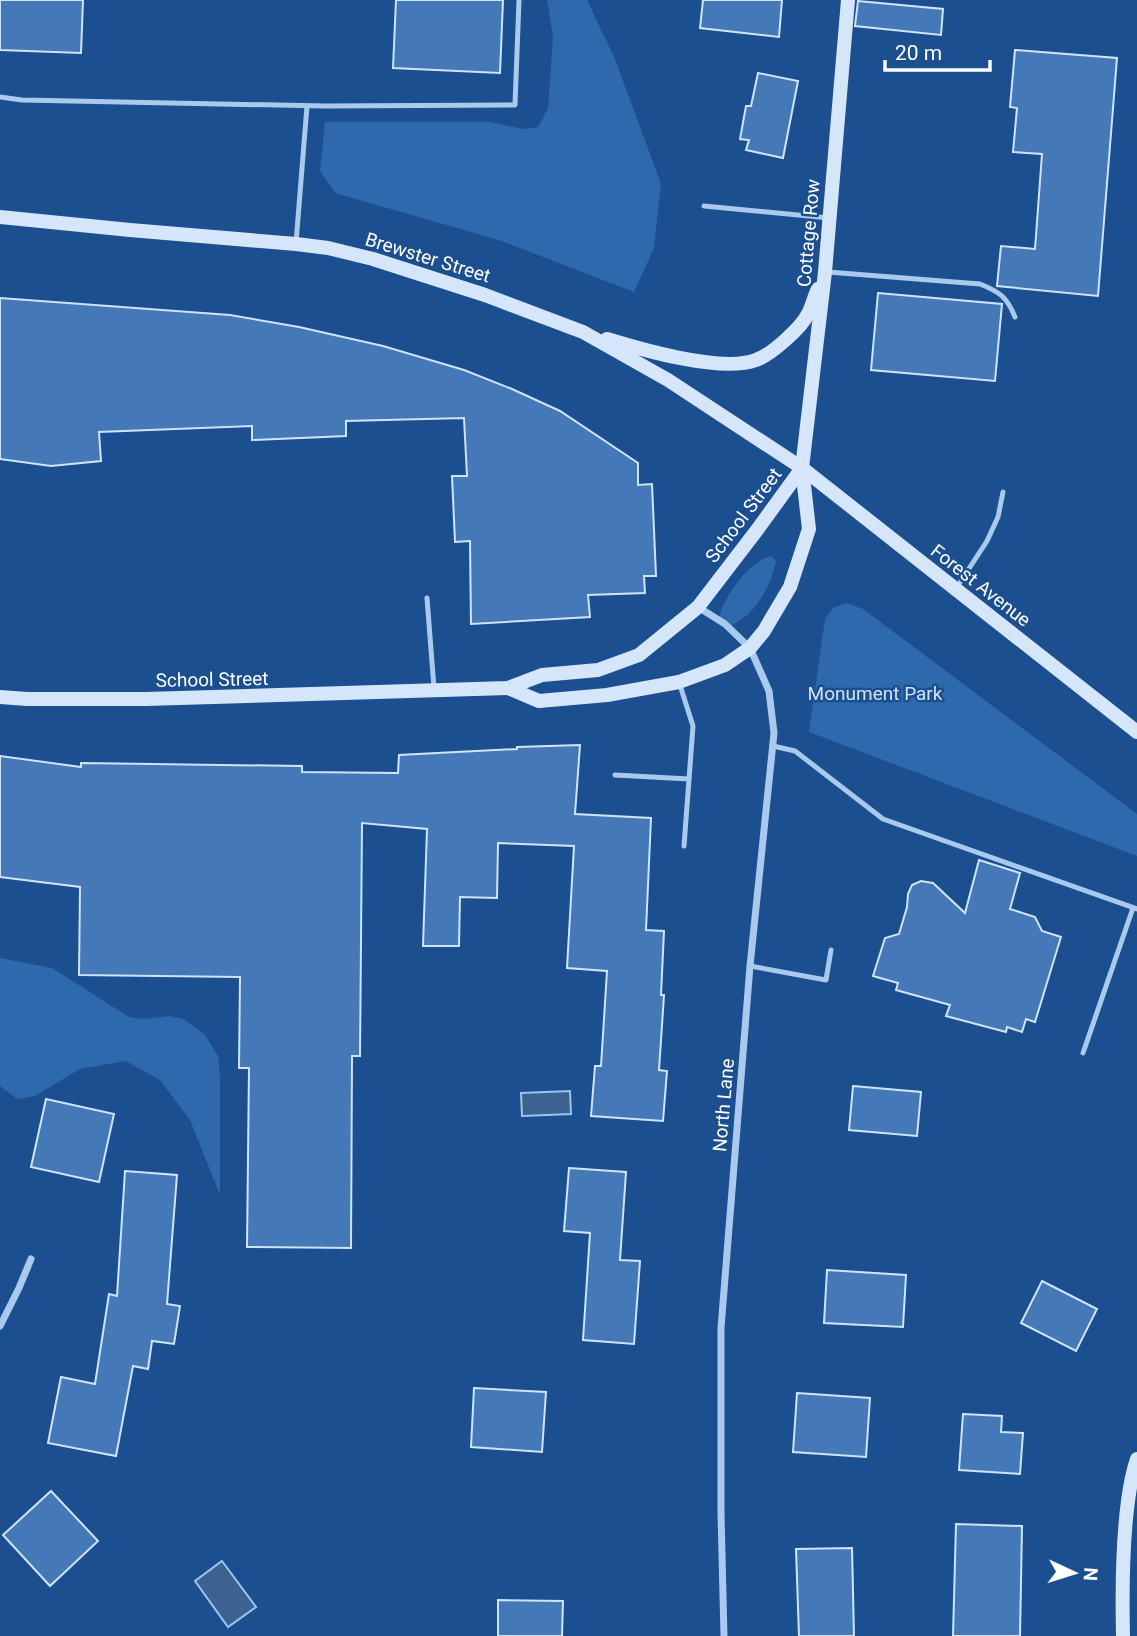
<svg xmlns="http://www.w3.org/2000/svg" width="1137" height="1636" viewBox="0 0 1137 1636" font-family="Roboto,sans-serif">
	<style>
		.green { fill: #2e69ad }
		.water { fill: #3c6290; stroke: #9cc4f0; stroke-width: 2 }
		.building { fill: #4478b7; stroke: #cfe3fa; stroke-width: 2 }
		.lines { fill: none; stroke-linecap: round; stroke-linejoin: round }
		.lane { stroke: #a9c9ee; stroke-width: 5 }
		.street { stroke: #a9c9ee; stroke-width: 7 }
		.secondary { stroke: #d6e6fa; stroke-width: 14 }
		.labels { text-anchor: middle; stroke-width: 5; stroke-linejoin: round; paint-order: stroke }
		.street-label { font-size: 19px; fill: #fff; stroke: #1b4f8f }
		.park-label { font-size: 19px; fill: #cfe3fa; stroke: #1b4f8f }
	</style>
	<rect width="100%" height="100%" fill="#1b4f8f"/>
	<g class="green">
		<path d="M 547,0 L 587,0 L 615,59 L 661,184 L 654,248 L 634,292 L 499,240 L 335,193 L 320,171 L 325,122 L 490,122 L 523,129 L 538,127 L 548,108 L 553,37 Z"/>
		<path d="M 771,556 L 776,561 C 771,587 753,619 727,627 L 719,622 C 720,600 749,561 771,556 Z"/>
		<path d="M 847,603 L 863,609 L 1137,814 L 1137,856 L 809,732 L 825,619 L 833,608 Z"/>
		<path d="M 0,958 L 52,968 L 129,1017 L 144,1019 L 169,1016 L 184,1019 L 205,1035 L 218,1056 L 220,1077 L 220,1195 L 190,1120 L 160,1080 L 126,1061 L 80,1069 L 35,1096 L 17,1099 L 0,1086 Z"/>
	</g>
	<g class="water">
		<path d="M 570,1091 L 571,1114 L 522,1116 L 521,1093 Z"/>
		<path d="M 222,1561 L 256,1607 L 228,1627 L 195,1581 Z"/>
	</g>
	<g class="building">
		<path d="M 0,0 L 83,0 L 81,53 L 0,50 Z"/>
		<path d="M 396,0 L 503,0 L 500,73 L 393,68 Z"/>
		<path d="M 703,0 L 782,0 L 779,37 L 700,28 Z"/>
		<path d="M 858,1 L 943,9 L 941,35 L 855,26 Z"/>
		<path d="M 1015,50 L 1117,58 L 1098,296 L 997,286 L 1001,246 L 1035,249 L 1042,154 L 1013,152 L 1017,108 L 1010,107 Z"/>
		<path d="M 758,73 L 798,81 L 783,158 L 746,150 L 749,140 L 740,139 L 746,106 L 751,106 Z"/>
		<path d="M 878,293 L 1002,304 L 995,381 L 871,370 Z"/>
		<path d="M 0,298 L 230,315 L 299,327 L 383,346 L 464,370 L 512,389 L 560,411 L 638,463 L 638,485 L 652,484 L 656,576 L 644,576 L 645,593 L 588,595 L 590,617 L 471,624 L 470,541 L 455,542 L 452,476 L 467,476 L 464,418 L 346,421 L 346,436 L 252,440 L 252,426 L 99,432 L 101,461 L 51,466 L 0,459 Z"/>
		<path d="M 580,745 L 575,814 L 651,818 L 646,930 L 664,931 L 661,995 L 664,995 L 659,1070 L 667,1071 L 663,1121 L 591,1116 L 595,1066 L 601,1066 L 607,971 L 567,968 L 574,846 L 498,843 L 497,898 L 460,897 L 459,946 L 423,946 L 427,829 L 362,823 L 360,1056 L 352,1056 L 351,1248 L 247,1247 L 249,1068 L 239,1068 L 240,977 L 79,975 L 80,887 L 0,877 L 0,756 L 81,767 L 81,763 L 302,766 L 302,772 L 398,773 L 399,755 L 517,749 L 517,747 Z"/>
		<path d="M 979,860 L 1020,873 L 1010,909 L 1035,917 L 1042,931 L 1061,937 L 1035,1022 L 1026,1019 L 1022,1032 L 1007,1027 L 1006,1032 L 946,1016 L 950,1005 L 896,990 L 898,983 L 873,976 L 885,938 L 899,934 L 907,907 L 908,894 L 912,885 L 921,881 L 933,883 L 965,913 Z"/>
		<path d="M 853,1086 L 921,1092 L 917,1136 L 849,1130 Z"/>
		<path d="M 46,1099 L 114,1114 L 99,1182 L 31,1167 Z"/>
		<path d="M 569,1168 L 626,1172 L 620,1260 L 640,1261 L 634,1344 L 583,1340 L 590,1233 L 564,1231 Z"/>
		<path d="M 125,1171 L 177,1175 L 167,1304 L 180,1306 L 174,1344 L 152,1341 L 148,1369 L 133,1366 L 116,1456 L 48,1443 L 61,1377 L 95,1384 L 109,1294 L 117,1296 Z"/>
		<path d="M 827,1270 L 906,1275 L 903,1327 L 824,1323 Z"/>
		<path d="M 1042,1281 L 1097,1309 L 1076,1351 L 1021,1323 Z"/>
		<path d="M 474,1388 L 546,1392 L 542,1452 L 471,1447 Z"/>
		<path d="M 797,1393 L 870,1398 L 866,1457 L 793,1452 Z"/>
		<path d="M 963,1414 L 1002,1416 L 1001,1432 L 1023,1433 L 1020,1474 L 959,1470 Z"/>
		<path d="M 51,1491 L 98,1541 L 50,1586 L 3,1535 Z"/>
		<path d="M 956,1524 L 1022,1526 L 1020,1636 L 953,1636 Z"/>
		<path d="M 852,1548 L 854,1636 L 799,1636 L 796,1549 Z"/>
		<path d="M 498,1600 L 563,1601 L 562,1636 L 498,1636 Z"/>
	</g>
	<g class="lines">
		<g class="lane">
			<path d="M 0,97 L 22,100 L 325,106 L 515,105 L 519,0"/>
			<path d="M 704,206 L 829,218"/>
			<path d="M 296,243 L 307,106"/>
			<path d="M 828,272 L 980,284 C 1000,292 1007,297 1015,317"/>
			<path d="M 957,587 L 987,541 L 998,517 L 1003,492"/>
			<path d="M 427,598 L 434,688"/>
			<path d="M 679,682 L 693,726 L 684,846"/>
			<path d="M 773,746 L 795,751 L 883,819 L 1137,909"/>
			<path d="M 615,775 L 689,779"/>
			<path d="M 750,966 L 826,980 L 831,950"/>
			<path d="M 1083,1053 L 1133,908"/>
		</g>
		<g class="street">
			<path d="M 698,607 L 725,624 L 750,648 L 769,691 L 774,733 L 750,966 L 721,1328 L 721,1513 L 724,1636"/>
			<path d="M 0,1326 L 19,1288 L 31,1259"/>
		</g>
		<g class="secondary">
			<path d="M 0,217 L 130,230 L 296,244 L 328,248 L 373,259 L 485,295 L 583,332 L 668,380 L 802,468 L 1137,732"/>
			<path d="M 607,339 C 643,350 721,373 756,360 C 771,355 801,328 808,314 C 812,306 814,297 818,289"/>
			<path d="M 508,688 L 539,701 L 607,695 L 679,682 L 725,665 L 750,648 L 764,631 L 790,587 L 809,529 L 802,468 L 825,272 L 848,0"/>
			<path d="M 0,697 L 27,699 L 146,699 L 508,688 L 542,675 L 598,670 L 639,655 L 698,607 L 757,530 L 802,468"/>
			<path d="M 1123,1636 C 1122,1591 1122,1546 1128,1501 C 1130,1486 1132,1473 1137,1459"/>
		</g>
	</g>
	<g class="labels">
		<g class="street-label">
			<text transform="translate(808 233) rotate(-85)" y="7">Cottage Row</text>
			<text transform="translate(428 257) rotate(17)" y="7">Brewster Street</text>
			<text transform="translate(743 515) rotate(-53)" y="7">School Street</text>
			<text transform="translate(981 585) rotate(38)" y="7">Forest Avenue</text>
			<text transform="translate(212 679) rotate(-1)" y="7">School Street</text>
			<text transform="translate(723 1105) rotate(-85)" y="7">North Lane</text>
		</g>
		<g class="park-label">
			<text x="875" y="700">Monument Park</text>
		</g>
	</g>
	<g transform="translate(1074 1573) rotate(94)" stroke="#1b4f8f" stroke-width="5" paint-order="stroke">
	<path d="M0-5L12 26L0 18L-12 26Z" fill="#ffffff"/>
	<text y="-10" font-size="19" font-weight="bold" text-anchor="middle" fill="#ffffff">N</text>
	</g>
	<path d="M885 60v10h105v-10" fill="none" stroke="#ffffff" stroke-width="3.5"/>
	<text x="895" y="60" font-size="21" fill="#ffffff" stroke="#1b4f8f" stroke-width="5" paint-order="stroke">20 m</text>
</svg>
